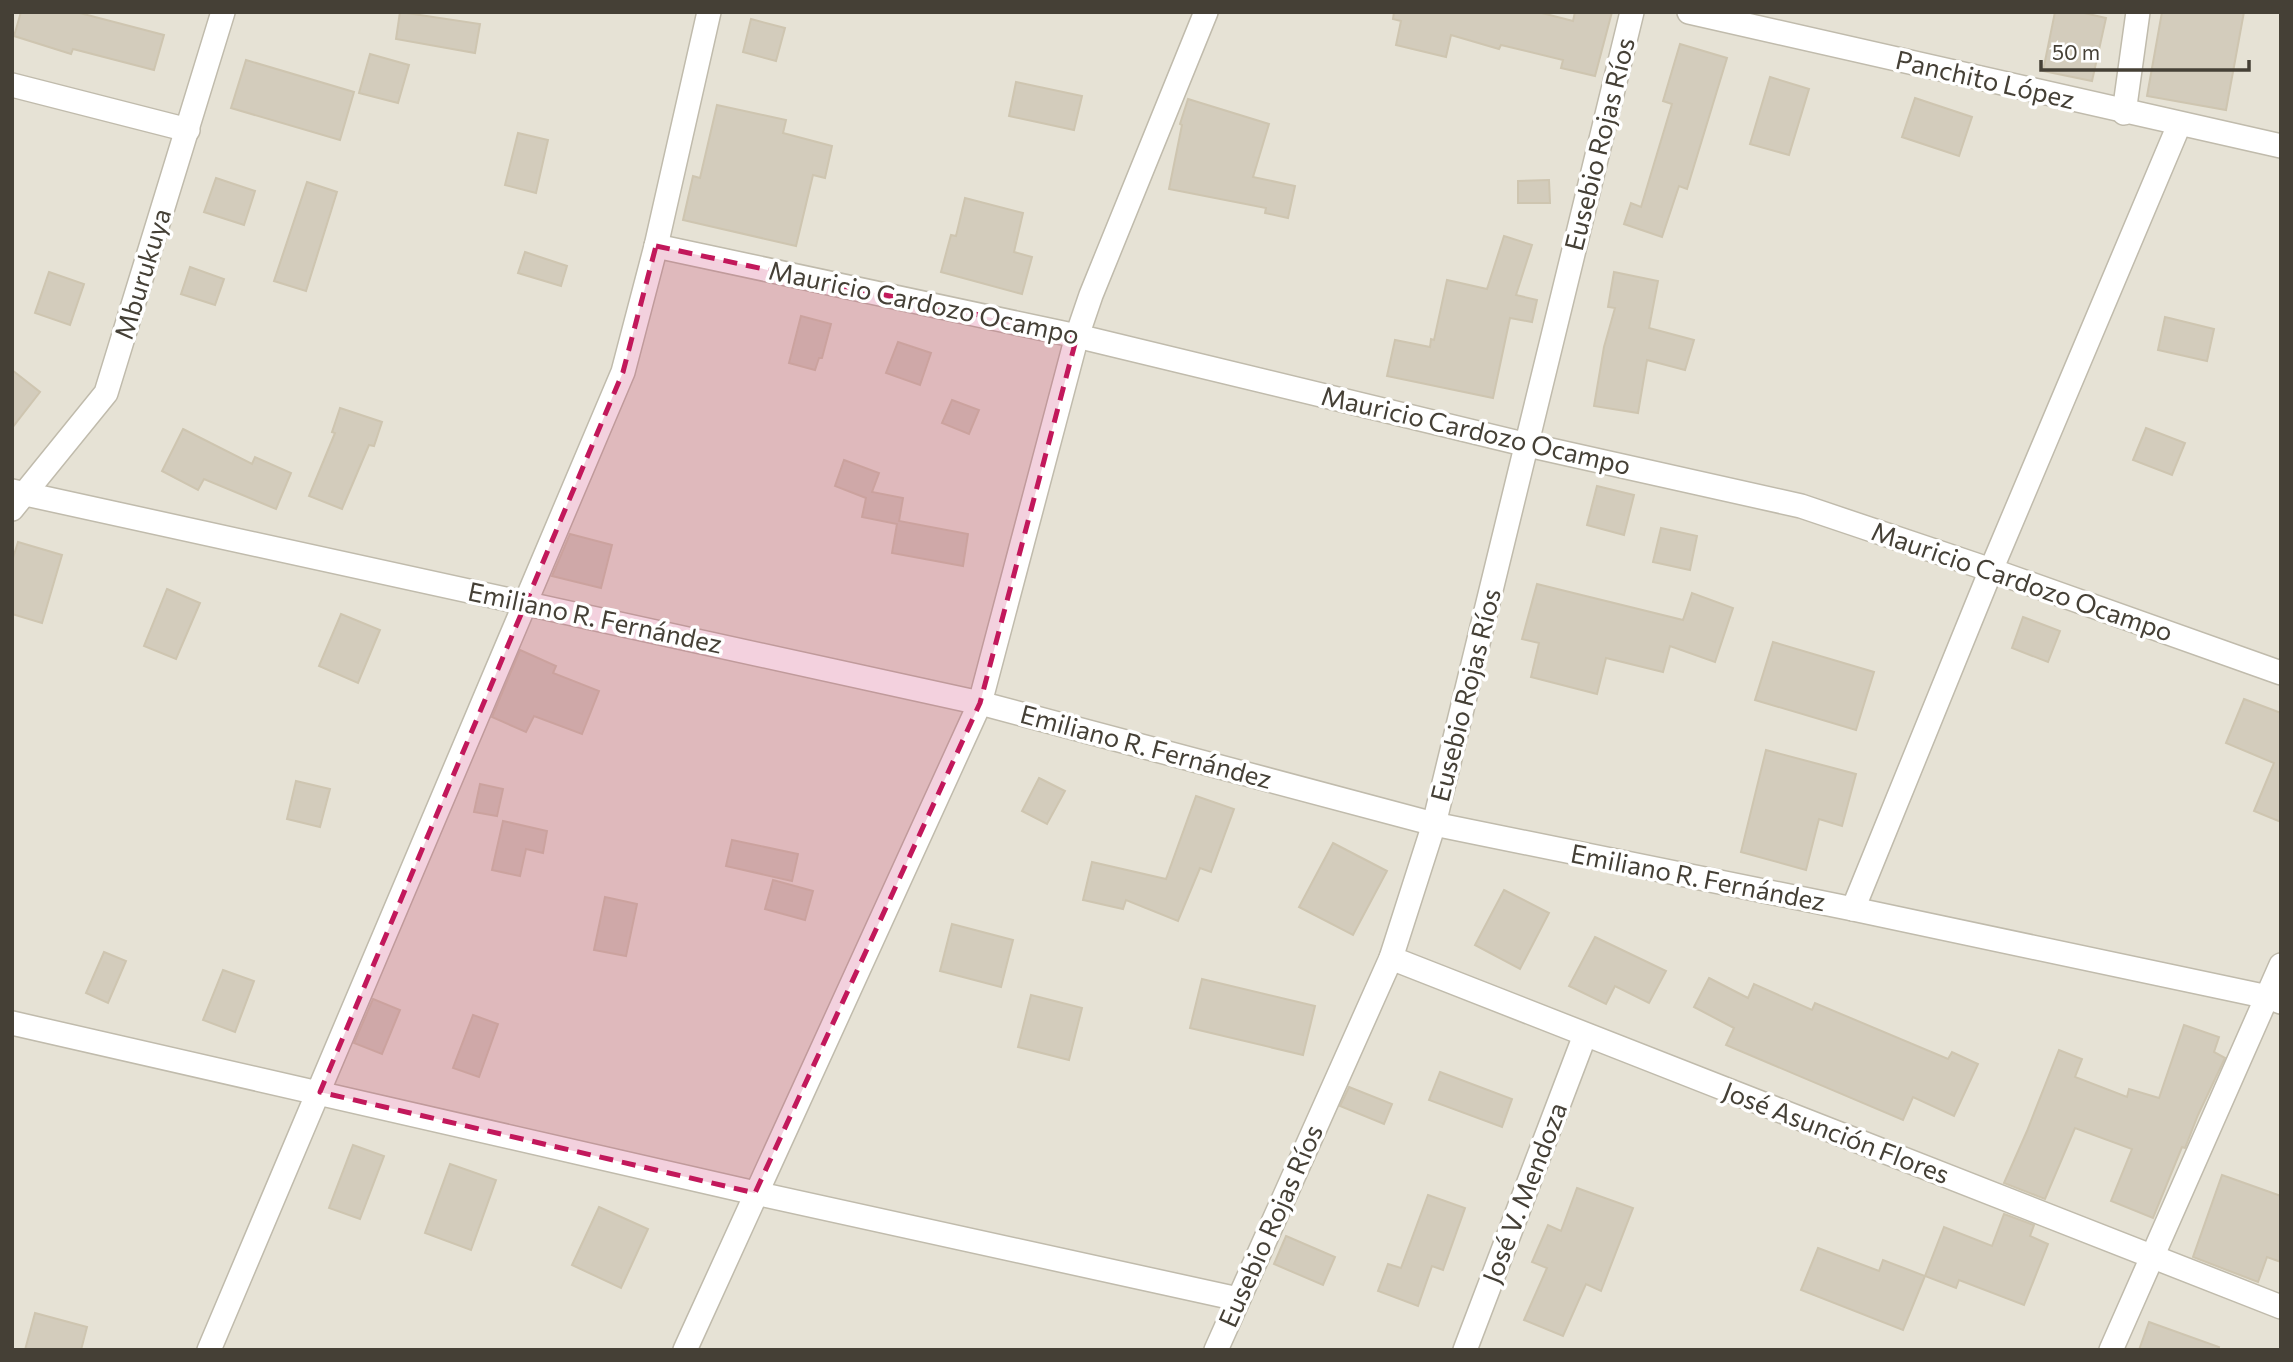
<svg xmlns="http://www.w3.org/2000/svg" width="2293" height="1362" viewBox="0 0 2293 1362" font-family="Commissioner,sans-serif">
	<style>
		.residential { fill: #e6e2d5 }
		.building { fill: #d3ccbc; stroke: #cec5b0; stroke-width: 2 }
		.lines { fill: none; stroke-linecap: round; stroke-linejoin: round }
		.minor-casing { stroke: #c0bbac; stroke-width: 26 }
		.minor { stroke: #fff; stroke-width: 23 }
		.marked { fill: #c2185b; fill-opacity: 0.2; stroke: #c2185b; stroke-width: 5; stroke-dasharray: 14 9; stroke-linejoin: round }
		.labels { text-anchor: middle; stroke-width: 7; stroke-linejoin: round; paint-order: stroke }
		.street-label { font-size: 26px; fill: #454036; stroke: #fff }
	</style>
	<rect width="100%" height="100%" fill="#f2f0e6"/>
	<rect class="residential" x="12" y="12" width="2269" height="1338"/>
	<g class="building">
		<path d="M 21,12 L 76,12 L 164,35 L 154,70 L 73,49 L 71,54 L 14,36 Z"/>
		<path d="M 400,12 L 480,24 L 475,53 L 396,39 Z"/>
		<path d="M 1394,12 L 1538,12 L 1573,21 L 1575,12 L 1612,12 L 1595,76 L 1561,68 L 1563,60 L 1501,45 L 1499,49 L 1451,35 L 1446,57 L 1396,45 L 1401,21 L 1393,19 Z"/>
		<path d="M 2055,12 L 2080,12 L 2106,18 L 2092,81 L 2043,71 Z"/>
		<path d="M 2162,12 L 2244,12 L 2226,110 L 2147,96 Z"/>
		<path d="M 751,19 L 785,28 L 776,61 L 743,52 Z"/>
		<path d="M 1680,44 L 1727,58 L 1687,189 L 1679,186 L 1662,237 L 1624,224 L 1631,203 L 1641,207 L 1672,104 L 1663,101 Z"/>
		<path d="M 370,54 L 409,65 L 398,103 L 359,93 Z"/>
		<path d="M 246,60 L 354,92 L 340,140 L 231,108 Z"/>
		<path d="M 1770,77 L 1809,89 L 1789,155 L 1750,144 Z"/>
		<path d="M 1016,82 L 1082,96 L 1074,130 L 1009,116 Z"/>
		<path d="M 1915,98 L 1972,117 L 1959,156 L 1902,137 Z"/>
		<path d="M 1188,99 L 1269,124 L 1253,177 L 1295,186 L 1288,218 L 1265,213 L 1266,208 L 1169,189 L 1182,125 L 1180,124 Z"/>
		<path d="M 717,105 L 786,120 L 783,133 L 832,146 L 825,178 L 813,175 L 796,246 L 683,220 L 693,176 L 700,178 Z"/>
		<path d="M 518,133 L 548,140 L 536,193 L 505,185 Z"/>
		<path d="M 216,178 L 255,191 L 244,225 L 204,212 Z"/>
		<path d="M 1549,180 L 1550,203 L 1518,203 L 1518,181 Z"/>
		<path d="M 307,182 L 337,192 L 306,291 L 274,281 Z"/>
		<path d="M 965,198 L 1023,213 L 1014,252 L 1032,257 L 1022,294 L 941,272 L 951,235 L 956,236 Z"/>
		<path d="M 1504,236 L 1532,245 L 1516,295 L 1537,300 L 1532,322 L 1510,318 L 1493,398 L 1387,376 L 1395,340 L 1430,347 L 1431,339 L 1434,340 L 1447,280 L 1487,289 Z"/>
		<path d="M 525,252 L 567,266 L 561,286 L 518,273 Z"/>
		<path d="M 190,267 L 224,279 L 215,305 L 181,294 Z"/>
		<path d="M 49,272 L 84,284 L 70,325 L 35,313 Z"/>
		<path d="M 1614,272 L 1658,281 L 1649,328 L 1694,340 L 1685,370 L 1647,360 L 1638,413 L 1594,406 L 1604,347 L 1615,308 L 1608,307 Z"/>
		<path d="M 801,316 L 831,324 L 822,358 L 819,358 L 815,370 L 789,363 Z"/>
		<path d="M 2165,317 L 2214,329 L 2207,361 L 2158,350 Z"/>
		<path d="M 898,342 L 931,353 L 920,385 L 886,373 Z"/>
		<path d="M 12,370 L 40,392 L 12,428 Z"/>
		<path d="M 952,400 L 979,410 L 969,434 L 942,423 Z"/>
		<path d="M 340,408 L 382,422 L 374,446 L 369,445 L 342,509 L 309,496 L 335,433 L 332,432 Z"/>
		<path d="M 2146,428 L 2185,443 L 2172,475 L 2133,460 Z"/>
		<path d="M 183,429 L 252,464 L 255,457 L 291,473 L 276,509 L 204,479 L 198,490 L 162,471 Z"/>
		<path d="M 844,460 L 879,473 L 872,492 L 903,498 L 899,521 L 968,534 L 963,566 L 892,553 L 897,524 L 862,517 L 866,498 L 835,486 Z"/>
		<path d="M 1597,486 L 1634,495 L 1624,535 L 1587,525 Z"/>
		<path d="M 1661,528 L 1697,536 L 1690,570 L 1653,562 Z"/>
		<path d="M 570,534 L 612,545 L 601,588 L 552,576 Z"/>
		<path d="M 18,542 L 62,555 L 42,623 L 12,614 L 12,561 Z"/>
		<path d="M 1537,584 L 1683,620 L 1692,593 L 1733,608 L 1715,662 L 1670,646 L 1663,672 L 1606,658 L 1597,694 L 1531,677 L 1539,643 L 1522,639 Z"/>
		<path d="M 167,589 L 200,603 L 176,659 L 144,646 Z"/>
		<path d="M 341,614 L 380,630 L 358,683 L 319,666 Z"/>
		<path d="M 2023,617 L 2060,631 L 2048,662 L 2012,648 Z"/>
		<path d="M 1773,642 L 1874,672 L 1856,730 L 1755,700 Z"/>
		<path d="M 520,650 L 556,666 L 553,673 L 599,691 L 582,734 L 534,716 L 526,732 L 492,717 Z"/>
		<path d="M 2244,699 L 2281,713 L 2281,822 L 2254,811 L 2274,763 L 2226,743 Z"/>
		<path d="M 1766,750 L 1856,774 L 1842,826 L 1819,819 L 1806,870 L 1741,852 Z"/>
		<path d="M 1039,778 L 1065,791 L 1047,824 L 1022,811 Z"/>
		<path d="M 296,781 L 330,789 L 320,827 L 287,819 Z"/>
		<path d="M 480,784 L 503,789 L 497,816 L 474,812 Z"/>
		<path d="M 1196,796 L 1234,809 L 1211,872 L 1200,868 L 1178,921 L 1126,900 L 1123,909 L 1083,900 L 1092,862 L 1166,879 Z"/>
		<path d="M 503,821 L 547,831 L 543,853 L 526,849 L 520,876 L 492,870 Z"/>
		<path d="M 732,840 L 798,854 L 792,881 L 726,866 Z"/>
		<path d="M 1333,843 L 1387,871 L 1353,935 L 1299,907 Z"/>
		<path d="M 773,880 L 813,891 L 805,920 L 765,909 Z"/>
		<path d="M 1504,890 L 1549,913 L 1520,969 L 1475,945 Z"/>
		<path d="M 605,897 L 637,904 L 626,956 L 594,950 Z"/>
		<path d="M 952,924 L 1013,940 L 1001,987 L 940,971 Z"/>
		<path d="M 1595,937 L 1666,971 L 1649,1003 L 1615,986 L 1606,1004 L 1569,986 Z"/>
		<path d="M 104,952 L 126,961 L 108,1003 L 86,993 Z"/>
		<path d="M 223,970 L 254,981 L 235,1032 L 203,1020 Z"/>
		<path d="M 1709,978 L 1748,998 L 1754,984 L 1812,1010 L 1815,1003 L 1948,1059 L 1952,1052 L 1978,1064 L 1954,1116 L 1913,1097 L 1903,1120 L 1726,1045 L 1734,1028 L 1694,1007 Z"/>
		<path d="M 1202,979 L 1315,1006 L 1303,1055 L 1190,1028 Z"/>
		<path d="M 1031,995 L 1082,1008 L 1069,1060 L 1018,1047 Z"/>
		<path d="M 373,999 L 400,1010 L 382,1054 L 354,1043 Z"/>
		<path d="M 473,1015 L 498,1024 L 479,1077 L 453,1068 Z"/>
		<path d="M 2184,1025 L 2219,1037 L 2214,1052 L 2225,1058 L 2198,1115 L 2185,1148 L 2182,1147 L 2153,1218 L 2111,1201 L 2132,1149 L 2075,1128 L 2045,1199 L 2004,1183 L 2027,1131 L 2059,1050 L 2082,1059 L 2075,1077 L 2127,1097 L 2129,1089 L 2159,1098 Z"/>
		<path d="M 1440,1072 L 1512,1099 L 1502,1127 L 1429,1100 Z"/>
		<path d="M 1349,1087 L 1392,1104 L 1384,1124 L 1340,1106 Z"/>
		<path d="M 353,1145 L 384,1156 L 360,1219 L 329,1208 Z"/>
		<path d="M 450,1164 L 496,1180 L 471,1250 L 425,1233 Z"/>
		<path d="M 2222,1175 L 2281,1196 L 2281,1262 L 2267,1257 L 2258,1282 L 2193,1257 Z"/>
		<path d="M 1577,1188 L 1633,1208 L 1601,1291 L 1586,1284 L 1563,1336 L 1524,1320 L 1547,1268 L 1532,1262 L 1548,1225 L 1561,1231 Z"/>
		<path d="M 1428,1195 L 1465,1208 L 1443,1270 L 1432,1266 L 1418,1306 L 1378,1291 L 1388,1264 L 1401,1268 Z"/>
		<path d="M 599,1207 L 648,1229 L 621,1288 L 572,1265 Z"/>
		<path d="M 2004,1214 L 2034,1225 L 2030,1236 L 2048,1244 L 2024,1305 L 1959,1280 L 1956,1288 L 1925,1276 L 1944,1227 L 1992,1246 Z"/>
		<path d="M 1286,1236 L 1335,1257 L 1323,1285 L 1274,1264 Z"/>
		<path d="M 1818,1248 L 1879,1271 L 1883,1260 L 1925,1276 L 1903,1330 L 1801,1290 Z"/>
		<path d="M 35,1313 L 87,1327 L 81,1350 L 25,1350 Z"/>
		<path d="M 2149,1322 L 2219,1347 L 2218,1350 L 2139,1350 Z"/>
	</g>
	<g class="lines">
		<defs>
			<g id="minor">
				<path d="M 1689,12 L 2281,146"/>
				<path d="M 12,85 L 188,130"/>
				<path d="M 2124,113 L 2138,12"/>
				<path d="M 656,246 L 1077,336 L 1528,445 L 1801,506 L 1991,570 L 2281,673"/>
				<path d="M 12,491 L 980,703 L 1434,824 L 1853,909 L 2268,997 L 2281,1002"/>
				<path d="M 12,509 L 106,393 L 223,12"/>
				<path d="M 1853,909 L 1991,570 L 2179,125"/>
				<path d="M 1391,958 L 2281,1307"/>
				<path d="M 12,1023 L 755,1193 L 1238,1299"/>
				<path d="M 209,1350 L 623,372 L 656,246 L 709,12"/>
				<path d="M 685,1350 L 980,703 L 1077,336 L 1091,295 L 1206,12"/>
				<path d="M 1216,1350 L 1391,958 L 1434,824 L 1632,12"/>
				<path d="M 1465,1350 L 1585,1035"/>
				<path d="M 2111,1350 L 2281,965"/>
			</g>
		</defs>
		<use href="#minor" class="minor-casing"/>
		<use href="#minor" class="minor"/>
	</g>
	<path class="marked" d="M 656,246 L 1077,336 L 980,703 L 755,1193 L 320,1092 L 623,372 Z"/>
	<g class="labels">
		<g class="street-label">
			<text transform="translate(1985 80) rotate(13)" y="9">Panchito López</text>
			<text transform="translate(1600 144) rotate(-76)" y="9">Eusebio Rojas Ríos</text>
			<text transform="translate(143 274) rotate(-73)" y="9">Mburukuya</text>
			<text transform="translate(924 303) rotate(12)" y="9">Mauricio Cardozo Ocampo</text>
			<text transform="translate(1476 431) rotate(13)" y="9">Mauricio Cardozo Ocampo</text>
			<text transform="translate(2022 582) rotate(19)" y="9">Mauricio Cardozo Ocampo</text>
			<text transform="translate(595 618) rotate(12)" y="9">Emiliano R. Fernández</text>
			<text transform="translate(1466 695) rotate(-76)" y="9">Eusebio Rojas Ríos</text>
			<text transform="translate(1146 747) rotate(15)" y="9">Emiliano R. Fernández</text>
			<text transform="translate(1698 878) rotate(11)" y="9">Emiliano R. Fernández</text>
			<text transform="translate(1836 1133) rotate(21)" y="9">José Asunción Flores</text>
			<text transform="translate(1525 1193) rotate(-69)" y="9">José V. Mendoza</text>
			<text transform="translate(1271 1226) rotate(-66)" y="9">Eusebio Rojas Ríos</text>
		</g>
	</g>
	<rect width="2293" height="1362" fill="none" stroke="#454036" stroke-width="28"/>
	<path d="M2041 60v10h208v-10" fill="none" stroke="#454036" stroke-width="3.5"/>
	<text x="2052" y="60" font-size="21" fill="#454036" stroke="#ffffff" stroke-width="5" paint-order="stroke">50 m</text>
</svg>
